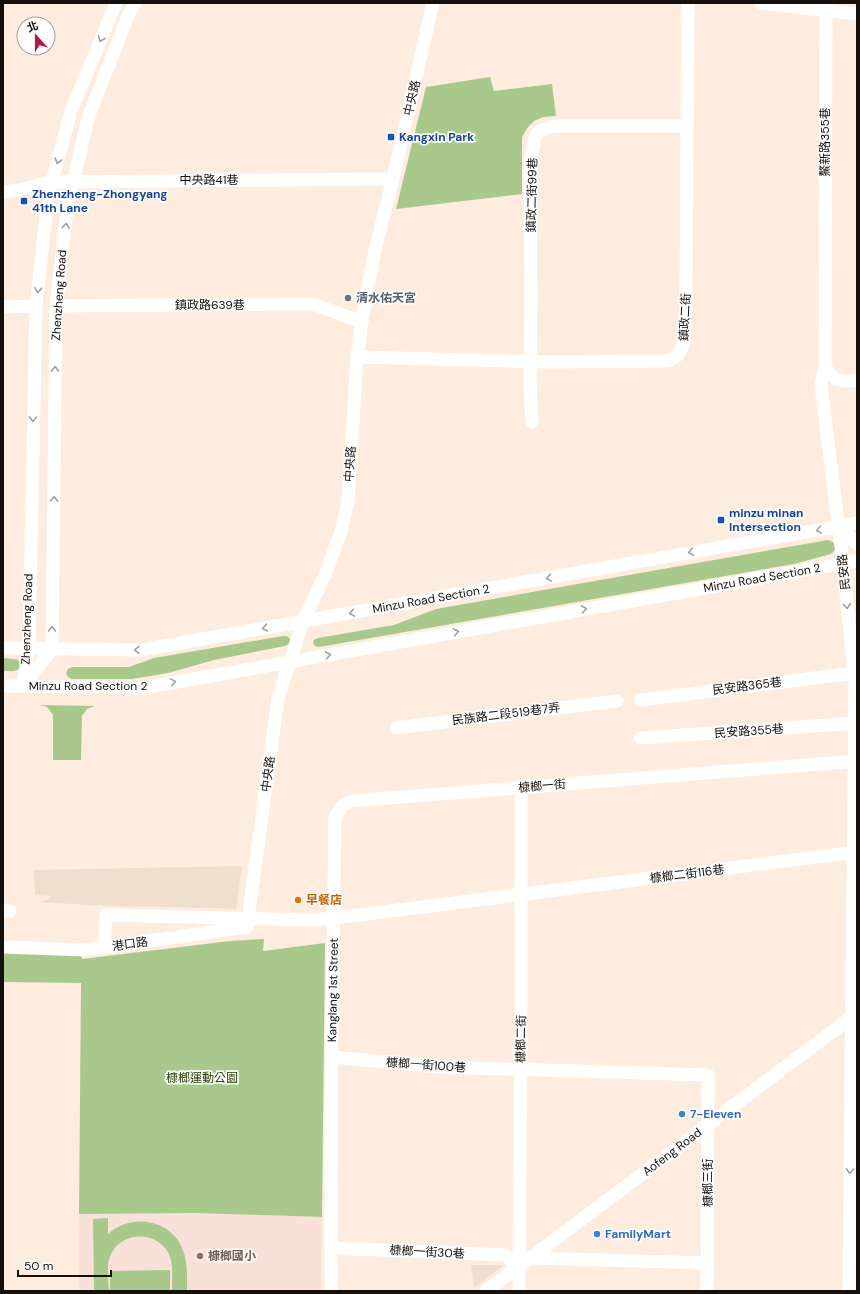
<svg xmlns="http://www.w3.org/2000/svg" width="860" height="1294" viewBox="0 0 860 1294" font-family="'DM Sans','Noto Sans TC',sans-serif">
	<style>
		.industrial { fill: #efdfcd }
		.education { fill: #f9e0d9 }
		.green { fill: #a9c98c }
		.lines { fill: none; stroke-linecap: round; stroke-linejoin: round }
		.minor { stroke: #fff; stroke-width: 13 }
		.oneway { stroke: #a19f9d }
		.transit-dot { fill: #1a4fb4; stroke: #fdfdfd; stroke-width: 1.5 }
		.worship-dot { fill: #6b7280; stroke: #fdfdfd; stroke-width: 1.5 }
		.food-dot { fill: #e8710a; stroke: #fdfdfd; stroke-width: 1.5 }
		.shop-dot { fill: #3f7fe0; stroke: #fdfdfd; stroke-width: 1.5 }
		.education-dot { fill: #8d6e63; stroke: #fdfdfd; stroke-width: 1.5 }
		.labels { text-anchor: middle; stroke-width: 3.5; stroke-linejoin: round; paint-order: stroke }
		.street-label { font-size: 12px; fill: #15100b; stroke: #fdfdfd }
		.transit-label { font-size: 12px; font-weight: bold; fill: #164399; stroke: #fdfdfd; text-anchor: start }
		.worship-label { font-size: 12px; font-weight: bold; fill: #5b616d; stroke: #fdfdfd; text-anchor: start }
		.food-label { font-size: 12px; font-weight: bold; fill: #c56008; stroke: #fdfdfd; text-anchor: start }
		.park-label { font-size: 12px; fill: #274100; stroke: #fdfdfd }
		.shop-label { font-size: 12px; font-weight: bold; fill: #366cbe; stroke: #fdfdfd; text-anchor: start }
		.education-label { font-size: 12px; font-weight: bold; fill: #785e54; stroke: #fdfdfd; text-anchor: start }
	</style>
	<rect width="100%" height="100%" fill="#feecdf"/>
	<g class="industrial">
		<path d="M 242,866 L 236,909 L 89,905 L 40,902 L 47,900 L 51,896 L 35,895 L 34,870 Z"/>
		<path d="M 471,1265 L 502,1265 L 503,1266 L 474,1288 Z"/>
	</g>
	<path class="education" d="M 196,1213 L 322,1217 L 321,1291 L 79,1291 L 79,1214 Z"/>
	<g class="green">
		<path d="M 490,77 L 494,91 L 552,84 L 556,116 L 543,117 L 534,121 L 528,127 L 522,137 L 522,194 L 396,209 L 426,87 Z"/>
		<path d="M 828,540 L 833,542 L 835,546 L 835,550 L 831,554 L 794,564 L 319,647 L 315,646 L 313,643 L 314,640 L 318,638 L 394,625 L 436,609 Z"/>
		<path d="M 283,636 L 287,636 L 291,640 L 289,644 L 285,646 L 214,660 L 168,673 L 132,679 L 72,679 L 68,677 L 66,673 L 68,669 L 72,667 L 129,667 L 154,658 Z"/>
		<path d="M 3,658 L 14,659 L 18,660 L 21,665 L 19,669 L 14,671 L 3,671 Z"/>
		<path d="M 40,705 L 95,706 L 87,709 L 82,716 L 81,760 L 53,760 L 53,715 L 47,707 Z"/>
		<path d="M 264,939 L 263,951 L 325,943 L 322,1217 L 196,1213 L 79,1214 L 81,983 L 3,982 L 3,951 L 81,955 L 82,959 L 230,941 Z"/>
		<path d="M 108,1218 L 108,1234 C 131,1213 170,1219 182,1248 C 188,1261 187,1277 187,1291 L 172,1291 C 172,1281 173,1270 171,1260 C 164,1232 124,1228 111,1254 C 106,1265 108,1279 109,1291 L 94,1291 L 93,1219 Z"/>
		<path d="M 170,1270 L 170,1291 L 110,1291 L 110,1271 Z"/>
	</g>
	<g class="lines">
		<g class="minor">
			<path d="M 761,3 L 857,14"/>
			<path d="M 826,3 L 825,367 L 821,385 L 843,563 L 855,682 L 849,1291"/>
			<path d="M 3,192 L 13,191 L 52,182 L 393,179"/>
			<path d="M 56,306 L 313,304 L 362,322"/>
			<path d="M 3,307 L 36,306"/>
			<path d="M 357,357 L 551,362 L 664,361 L 671,360 L 678,355 L 684,343 L 686,289 L 688,3"/>
			<path d="M 825,367 C 834,381 841,383 857,380"/>
			<path d="M 532,422 L 530,383 L 531,299 L 530,164 L 535,137 L 539,131 L 555,126 L 686,126"/>
			<path d="M 839,526 L 857,544"/>
			<path d="M 3,648 L 141,650 L 857,523"/>
			<path d="M 23,684 L 29,649 L 36,306 L 47,206 L 52,182 L 71,111 L 116,3"/>
			<path d="M 3,686 L 143,688 L 857,561"/>
			<path d="M 23,686 L 52,649 L 56,306 L 67,209 L 88,118 L 128,16 L 135,3"/>
			<path d="M 641,700 L 854,673"/>
			<path d="M 396,728 L 617,701"/>
			<path d="M 640,738 L 857,723"/>
			<path d="M 3,911 L 10,911"/>
			<path d="M 3,947 L 85,950 L 247,927 L 278,698 L 303,621 L 325,575 L 342,529 L 348,501 L 357,357 L 363,314 L 375,250 L 393,179 L 433,3"/>
			<path d="M 104,947 L 106,915 L 313,920 L 343,917 L 857,852"/>
			<path d="M 332,1057 L 438,1067 L 708,1075 L 707,1291"/>
			<path d="M 331,1248 L 505,1255 L 519,1267"/>
			<path d="M 531,1258 L 707,1263"/>
			<path d="M 331,1291 L 331,1093 L 335,818 L 342,806 L 352,801 L 857,761"/>
			<path d="M 486,1291 L 856,1014"/>
			<path d="M 519,1291 L 521,1049 L 521,788"/>
		</g>
	</g>
	<defs><path id="oneway-chevron" d="M-2-3.5L2.5 0L-2 3.5" fill="none" stroke-width="1.6" stroke-linecap="round" stroke-linejoin="round"/></defs>
	<g class="oneway">
		<use href="#oneway-chevron" transform="translate(101 39) rotate(113)"/>
		<use href="#oneway-chevron" transform="translate(58 161) rotate(105)"/>
		<use href="#oneway-chevron" transform="translate(66 226) rotate(-83)"/>
		<use href="#oneway-chevron" transform="translate(38 290) rotate(96)"/>
		<use href="#oneway-chevron" transform="translate(55 369) rotate(-89)"/>
		<use href="#oneway-chevron" transform="translate(33 419) rotate(91)"/>
		<use href="#oneway-chevron" transform="translate(54 499) rotate(-89)"/>
		<use href="#oneway-chevron" transform="translate(819 530) rotate(170)"/>
		<use href="#oneway-chevron" transform="translate(691 552) rotate(170)"/>
		<use href="#oneway-chevron" transform="translate(549 578) rotate(170)"/>
		<use href="#oneway-chevron" transform="translate(847 606) rotate(85)"/>
		<use href="#oneway-chevron" transform="translate(584 609) rotate(-10)"/>
		<use href="#oneway-chevron" transform="translate(352 613) rotate(170)"/>
		<use href="#oneway-chevron" transform="translate(265 628) rotate(170)"/>
		<use href="#oneway-chevron" transform="translate(52 629) rotate(-90)"/>
		<use href="#oneway-chevron" transform="translate(456 632) rotate(-10)"/>
		<use href="#oneway-chevron" transform="translate(137 650) rotate(179)"/>
		<use href="#oneway-chevron" transform="translate(328 655) rotate(-10)"/>
		<use href="#oneway-chevron" transform="translate(173 682) rotate(-10)"/>
		<use href="#oneway-chevron" transform="translate(850 1171) rotate(91)"/>
	</g>
	<g class="transit-dot">
		<rect x="387" y="133" width="8" height="8" rx="2"/>
		<rect x="20" y="197" width="8" height="8" rx="2"/>
		<rect x="717" y="516" width="8" height="8" rx="2"/>
	</g>
	<circle class="worship-dot" cx="348" cy="298" r="4"/>
	<circle class="food-dot" cx="298" cy="900" r="4"/>
	<g class="shop-dot">
		<circle cx="682" cy="1114" r="4"/>
		<circle cx="597" cy="1234" r="4"/>
	</g>
	<circle class="education-dot" cx="200" cy="1256" r="4"/>
	<g class="labels">
		<g class="street-label">
			<text transform="translate(412 98) rotate(-77)" y="4">中央路</text>
			<text transform="translate(825 142) rotate(-90)" y="4">鰲新路355巷</text>
			<text x="209" y="184">中央路41巷</text>
			<text transform="translate(532 195) rotate(-89)" y="4">鎮政二街99巷</text>
			<text transform="translate(59 295) rotate(-86)" y="4">Zhenzheng Road</text>
			<text x="210" y="309">鎮政路639巷</text>
			<text transform="translate(685 317) rotate(-87)" y="4">鎮政二街</text>
			<text transform="translate(350 464) rotate(-86)" y="4">中央路</text>
			<text transform="translate(844 572) rotate(-96)" y="4">民安路</text>
			<text transform="translate(762 578) rotate(-10)" y="4">Minzu Road Section 2</text>
			<text transform="translate(431 599) rotate(-10)" y="4">Minzu Road Section 2</text>
			<text transform="translate(27 619) rotate(-88)" y="4">Zhenzheng Road</text>
			<text x="88" y="690">Minzu Road Section 2</text>
			<text transform="translate(747 686) rotate(-7)" y="4">民安路365巷</text>
			<text transform="translate(506 714) rotate(-7)" y="4">民族路二段519巷7弄</text>
			<text transform="translate(749 731) rotate(-4)" y="4">民安路355巷</text>
			<text transform="translate(268 774) rotate(-82)" y="4">中央路</text>
			<text transform="translate(542 786) rotate(-5)" y="4">槺榔一街</text>
			<text transform="translate(687 874) rotate(-7)" y="4">槺榔二街116巷</text>
			<text transform="translate(130 944) rotate(-8)" y="4">港口路</text>
			<text transform="translate(333 990) rotate(-89)" y="4">Kanglang 1st Street</text>
			<text transform="translate(521 1039) rotate(-89)" y="4">槺榔二街</text>
			<text transform="translate(426 1065) rotate(4)" y="4">槺榔一街100巷</text>
			<text transform="translate(672 1152) rotate(-37)" y="4">Aofeng Road</text>
			<text transform="translate(708 1183) rotate(-90)" y="4">槺榔三街</text>
			<text transform="translate(427 1252) rotate(3)" y="4">槺榔一街30巷</text>
		</g>
		<g class="transit-label">
			<text x="399" y="141">Kangxin Park</text>
			<text x="32" y="198">Zhenzheng-Zhongyang<tspan x="32" dy="14">41th Lane</tspan></text>
			<text x="729" y="517">minzu minan<tspan x="729" dy="14">Intersection</tspan></text>
		</g>
		<g class="worship-label">
			<text x="356" y="302">清水佑天宮</text>
		</g>
		<g class="food-label">
			<text x="306" y="904">早餐店</text>
		</g>
		<g class="park-label">
			<text x="202" y="1082">槺榔運動公園</text>
		</g>
		<g class="shop-label">
			<text x="690" y="1118">7-Eleven</text>
			<text x="605" y="1238">FamilyMart</text>
		</g>
		<g class="education-label">
			<text x="208" y="1260">槺榔國小</text>
		</g>
	</g>
	<rect width="860" height="1294" fill="none" stroke="#15100b" stroke-width="8"/>
	<g transform="translate(36 36) rotate(339)"><circle r="19" fill="#fdfdfd" stroke="#a09e9c"/>
	<path d="M0-3L7 15L0 10L-7 15Z" fill="#ae1b46"/>
	<text y="-6" font-size="11" font-weight="bold" text-anchor="middle" fill="#15100b">北</text>
	</g>
	<path d="M18 1270v6h93v-6" fill="none" stroke="#15100b" stroke-width="2"/>
	<text x="24" y="1270" font-size="12" fill="#15100b" stroke="#fdfdfd" stroke-width="3" paint-order="stroke">50 m</text>
</svg>
